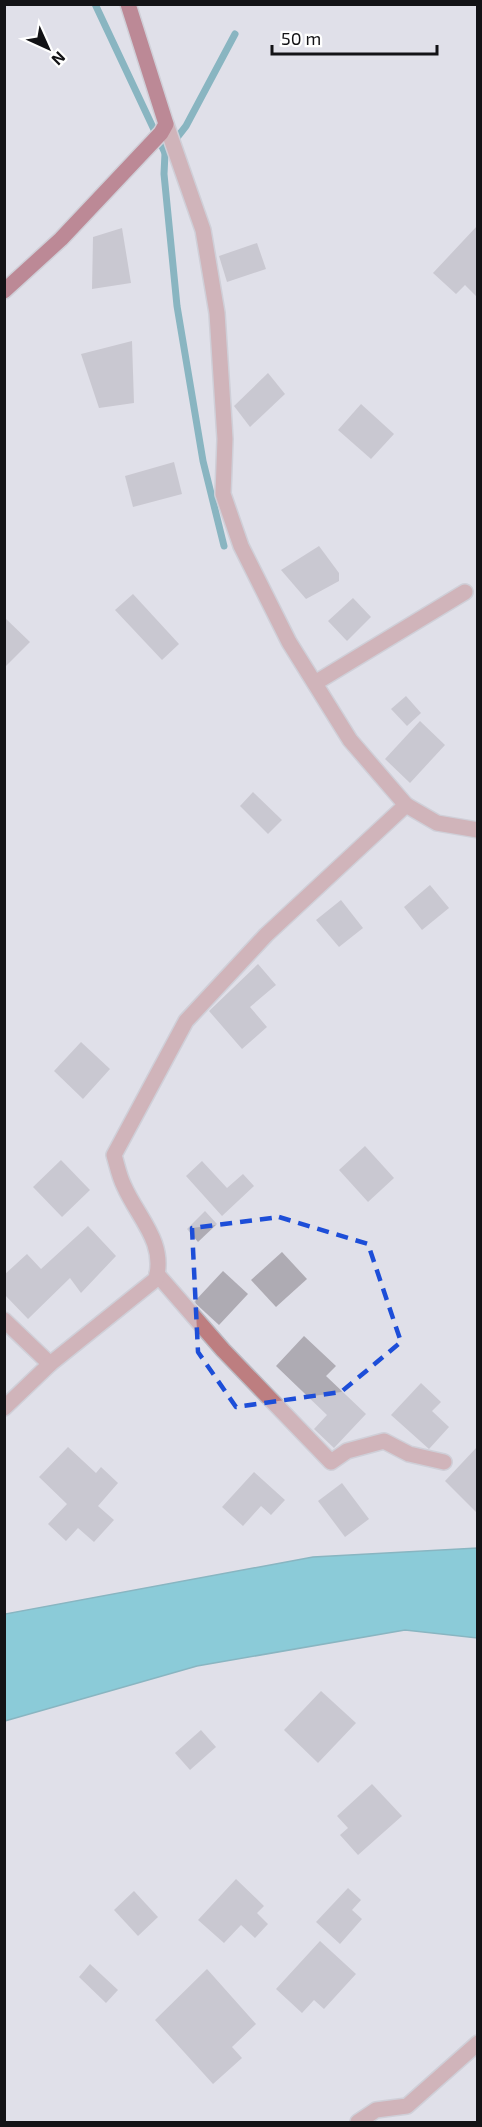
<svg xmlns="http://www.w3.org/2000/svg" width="482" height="2127" viewBox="0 0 482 2127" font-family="'Exo 2',sans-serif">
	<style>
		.water { fill: #24b1c4; stroke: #1f8290; stroke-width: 1.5 }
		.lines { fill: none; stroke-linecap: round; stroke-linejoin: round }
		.stream { stroke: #1f8290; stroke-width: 7 }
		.building { fill: #aeabb3 }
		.minor-casing { stroke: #bbbbc3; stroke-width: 18 }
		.major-casing { stroke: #bbbbc3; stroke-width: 18 }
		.minor { stroke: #bd7e80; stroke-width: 15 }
		.major { stroke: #912031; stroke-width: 15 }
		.marked { fill: none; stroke: #1d4ed8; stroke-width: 4.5; stroke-dasharray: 12 8; stroke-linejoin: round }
	</style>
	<rect width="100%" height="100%" fill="#e0e0e9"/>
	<path class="water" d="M 477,1548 L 477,1638 L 405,1630 L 197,1666 L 5,1721 L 5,1614 L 313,1557 Z"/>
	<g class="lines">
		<g class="stream">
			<path d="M 95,4 L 165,153"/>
			<path d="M 224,546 L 203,461 L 177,306 L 164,174 L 165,153 L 186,126 L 235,34"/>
		</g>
	</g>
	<g class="building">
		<path d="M 477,226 L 477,297 L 465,285 L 456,294 L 433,273 Z"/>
		<path d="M 122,228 L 131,283 L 92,289 L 93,237 Z"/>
		<path d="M 257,243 L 266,269 L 227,282 L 219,256 Z"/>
		<path d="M 132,341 L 134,403 L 99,408 L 81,354 Z"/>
		<path d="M 268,373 L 285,394 L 250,427 L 234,406 Z"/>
		<path d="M 361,404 L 394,434 L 371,459 L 338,430 Z"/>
		<path d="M 174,462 L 182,494 L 133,507 L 125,476 Z"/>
		<path d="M 319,546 L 339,573 L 339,581 L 306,599 L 281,570 Z"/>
		<path d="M 133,594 L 179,644 L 162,660 L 115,610 Z"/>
		<path d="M 353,598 L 371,617 L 347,641 L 328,621 Z"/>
		<path d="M 4,617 L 30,642 L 4,668 Z"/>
		<path d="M 406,696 L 421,713 L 407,726 L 391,709 Z"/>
		<path d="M 420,721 L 445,745 L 410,783 L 385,759 Z"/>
		<path d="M 253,792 L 282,820 L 268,834 L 240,806 Z"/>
		<path d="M 430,885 L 449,908 L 422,930 L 404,907 Z"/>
		<path d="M 341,900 L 363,928 L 339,947 L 316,920 Z"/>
		<path d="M 258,964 L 276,985 L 250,1007 L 267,1027 L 242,1049 L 209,1011 Z"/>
		<path d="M 81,1042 L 110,1069 L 83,1099 L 54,1071 Z"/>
		<path d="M 365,1146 L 394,1178 L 368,1202 L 339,1170 Z"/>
		<path d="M 61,1160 L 90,1190 L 62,1217 L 33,1187 Z"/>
		<path d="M 202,1161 L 227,1188 L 243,1174 L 254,1186 L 222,1216 L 186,1176 Z"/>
		<path d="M 205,1211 L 217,1224 L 198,1242 L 187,1229 Z"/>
		<path d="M 88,1226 L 116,1256 L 81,1293 L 70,1278 L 28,1319 L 4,1294 L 4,1275 L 27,1254 L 41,1269 Z"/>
		<path d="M 282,1252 L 307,1279 L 276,1307 L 251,1280 Z"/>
		<path d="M 223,1271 L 248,1294 L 219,1325 L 194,1302 Z"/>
		<path d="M 304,1336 L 336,1366 L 326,1376 L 366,1414 L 334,1448 L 314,1429 L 327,1415 L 276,1366 Z"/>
		<path d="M 421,1383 L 441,1402 L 432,1411 L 449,1427 L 429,1449 L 391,1415 Z"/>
		<path d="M 68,1447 L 96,1473 L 101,1467 L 118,1483 L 98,1506 L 114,1520 L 94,1542 L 78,1528 L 66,1541 L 48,1524 L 67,1504 L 39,1477 Z"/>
		<path d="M 477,1447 L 477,1513 L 445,1481 Z"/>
		<path d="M 254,1472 L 285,1500 L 271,1515 L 261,1506 L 243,1526 L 222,1507 Z"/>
		<path d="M 342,1483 L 369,1519 L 345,1537 L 318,1501 Z"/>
		<path d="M 321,1691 L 356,1723 L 318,1763 L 284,1730 Z"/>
		<path d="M 201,1730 L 216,1747 L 190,1770 L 175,1753 Z"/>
		<path d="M 372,1784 L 402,1816 L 358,1855 L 340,1835 L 348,1828 L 337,1816 Z"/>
		<path d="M 236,1879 L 264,1906 L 257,1913 L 268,1924 L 255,1938 L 241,1925 L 224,1943 L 198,1920 Z"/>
		<path d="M 348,1888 L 361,1900 L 352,1910 L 362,1919 L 340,1944 L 316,1922 Z"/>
		<path d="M 134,1891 L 158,1917 L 138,1936 L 114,1910 Z"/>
		<path d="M 320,1941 L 356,1974 L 324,2009 L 314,2000 L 302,2013 L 276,1989 Z"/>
		<path d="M 90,1964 L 118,1990 L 106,2003 L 79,1977 Z"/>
		<path d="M 207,1969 L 256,2024 L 232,2047 L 242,2058 L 213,2084 L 155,2020 Z"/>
	</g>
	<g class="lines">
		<defs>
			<g id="minor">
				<path d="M 315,683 L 465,592"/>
				<path d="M 406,805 L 437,823 L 478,830"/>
				<path d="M 157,1274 L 223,1350 L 331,1462 L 347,1451 L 384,1441 L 409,1454 L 444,1462"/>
				<path d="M 4,1320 L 50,1364"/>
				<path d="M 4,1408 L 50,1364 L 156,1279 C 166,1242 138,1218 124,1186 C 119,1176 117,1165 114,1155 L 186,1021 L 266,935 L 406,805 L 350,740 L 289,642 L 241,546 L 223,494 L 225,439 L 217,313 L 203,230 L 166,124"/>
				<path d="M 358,2122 L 376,2110 L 407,2106 L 478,2043"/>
			</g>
			<path id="major" d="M 4,291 L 61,239 L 161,133 L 166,124 L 128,4"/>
		</defs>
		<use href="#minor" class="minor-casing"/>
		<use href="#major" class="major-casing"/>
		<use href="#minor" class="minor"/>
		<use href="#major" class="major"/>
	</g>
	<path d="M0 0H482V2127H0ZM 279,1217 L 368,1244 L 401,1342 L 341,1392 L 236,1407 L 198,1352 L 192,1228 Z" fill="#e0e0e9" fill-opacity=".55" fill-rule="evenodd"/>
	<path class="marked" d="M 279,1217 L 368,1244 L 401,1342 L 341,1392 L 236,1407 L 198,1352 L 192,1228 Z"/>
	<rect width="482" height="2127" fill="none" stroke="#131316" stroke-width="12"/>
	<g transform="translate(48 48) rotate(135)" stroke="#ffffff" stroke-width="4.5" paint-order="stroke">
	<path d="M0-4.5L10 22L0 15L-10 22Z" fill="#131316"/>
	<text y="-9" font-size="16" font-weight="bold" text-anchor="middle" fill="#131316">N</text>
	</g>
	<path d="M272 45v9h165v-9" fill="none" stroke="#131316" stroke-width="3"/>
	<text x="281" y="45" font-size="18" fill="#131316" stroke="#ffffff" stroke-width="4.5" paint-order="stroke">50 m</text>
</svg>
